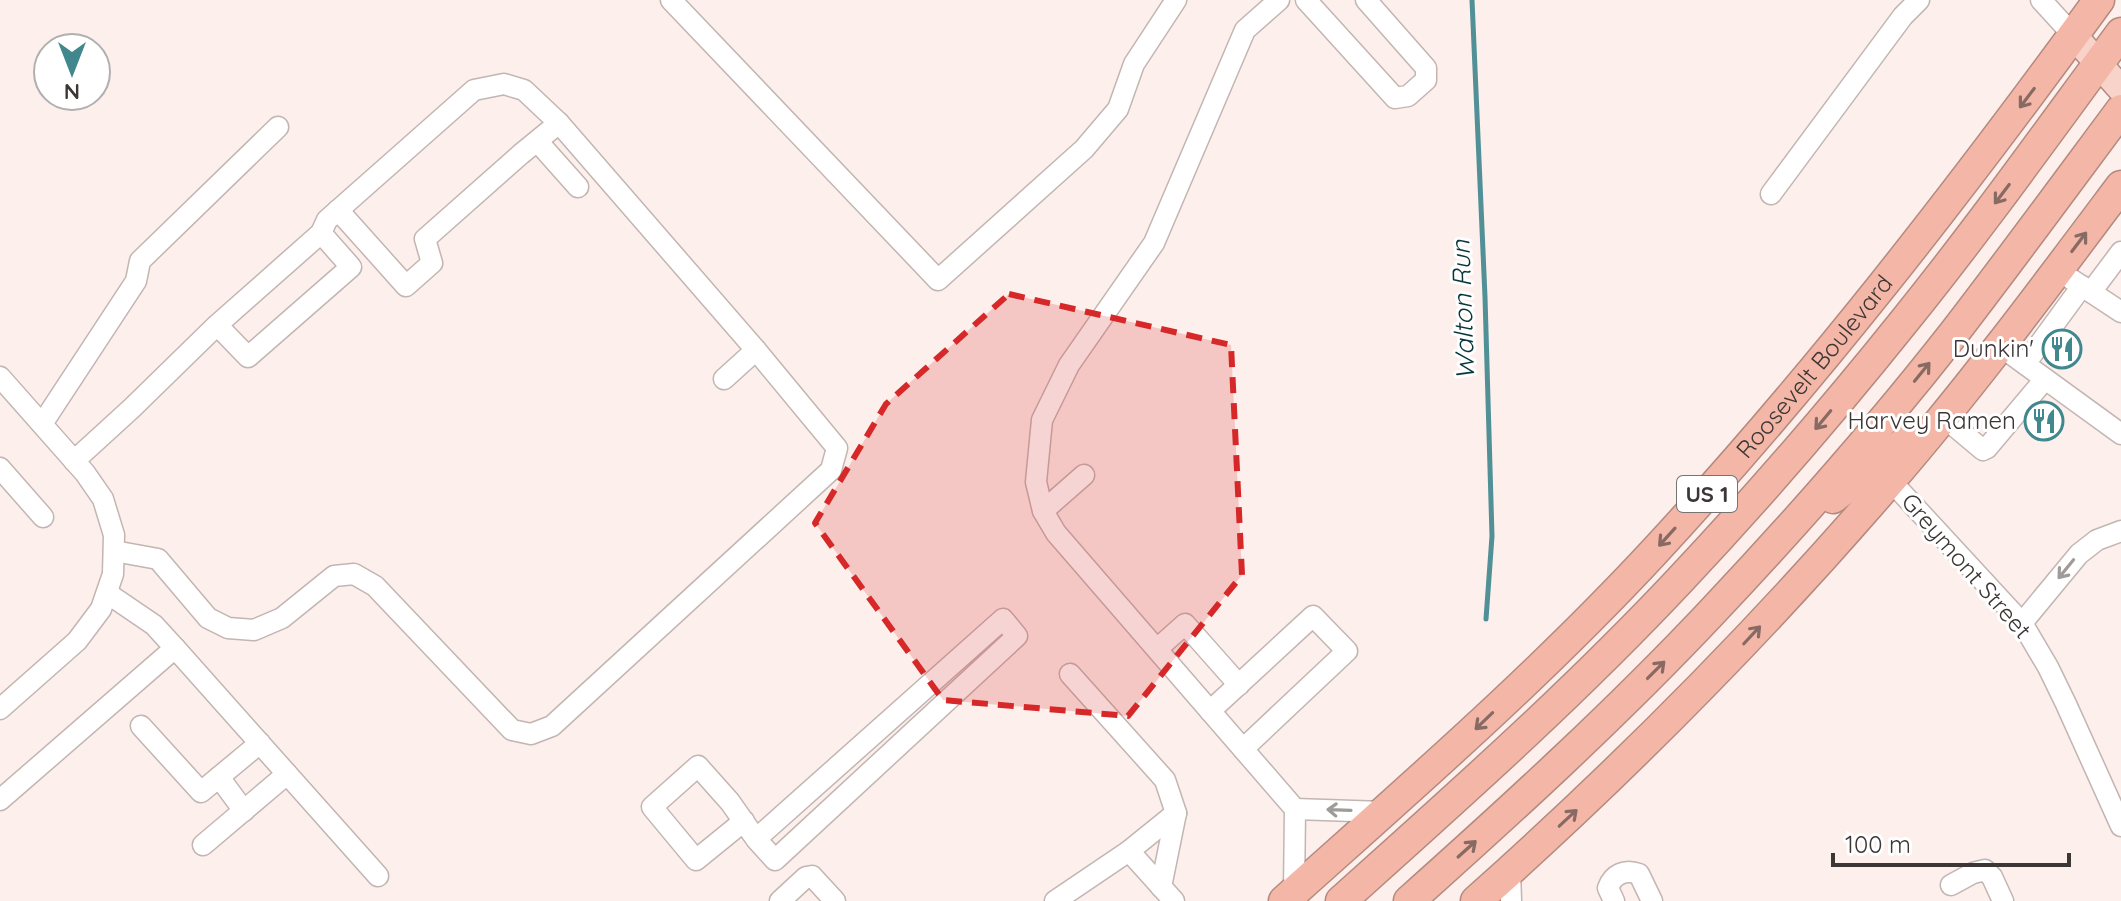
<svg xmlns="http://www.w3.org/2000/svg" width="2121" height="901" viewBox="0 0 2121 901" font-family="Quicksand,sans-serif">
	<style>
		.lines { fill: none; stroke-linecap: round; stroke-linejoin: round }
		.stream { stroke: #509096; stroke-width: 5 }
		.minor-casing { stroke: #c2b5b2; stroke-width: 23 }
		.major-casing { stroke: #b48a7f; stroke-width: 29 }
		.highway-casing { stroke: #b48a7f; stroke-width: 33 }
		.minor { stroke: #fff; stroke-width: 20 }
		.major { stroke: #f8d3ca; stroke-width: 26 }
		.highway { stroke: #f4b6a7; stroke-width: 30 }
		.oneway { stroke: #866a63 }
		.oneway2 { stroke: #9e9b9a }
		.marked { fill: #d62828; fill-opacity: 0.2; stroke: #d62828; stroke-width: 6; stroke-dasharray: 16 10; stroke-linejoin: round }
		.labels { text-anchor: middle; stroke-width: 6; stroke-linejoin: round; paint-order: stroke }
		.shield { fill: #fff; stroke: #767372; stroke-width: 2 }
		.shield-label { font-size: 22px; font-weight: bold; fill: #3c3736 }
		.poi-label { font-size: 24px; fill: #3c3736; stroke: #fff; text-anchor: end }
		.street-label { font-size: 24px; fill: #3c3736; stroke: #fff }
		.water-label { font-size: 26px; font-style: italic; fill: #07363a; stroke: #fff }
	</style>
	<rect width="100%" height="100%" fill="#fcefec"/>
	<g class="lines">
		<path class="stream" d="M 1472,0 L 1485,297 L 1492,536 L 1486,619"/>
		<defs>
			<g id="minor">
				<path d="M 671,0 L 938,280 L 1084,149 L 1118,109 L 1134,64 L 1176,0"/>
				<path d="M 1279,0 L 1245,30 L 1154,243 L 1069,365 L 1042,420 L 1036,482 L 1043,511 L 1056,533 L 1295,809 L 1294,892"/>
				<path d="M 1306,0 L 1395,98 L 1408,96 L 1426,80 L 1426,68 L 1366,0"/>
				<path d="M 2041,0 L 2073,35"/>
				<path d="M 538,142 L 578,187"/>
				<path d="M 1771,194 L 1903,16 L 1919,0"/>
				<path d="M 338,210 L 406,286 L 432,263 L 425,239 L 521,154 L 559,123"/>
				<path d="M 321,233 L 327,220 L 474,90 L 504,84 L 524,90 L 559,123 L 756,350 L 724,379"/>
				<path d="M 2071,279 L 2121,312"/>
				<path d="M 2091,292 L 2121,252"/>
				<path d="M 2000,346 L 2121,434"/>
				<path d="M 2025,364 L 2082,286"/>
				<path d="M 0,377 L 85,473 L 103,499 L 114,535 L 113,574 L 101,609 L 77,641 L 0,709"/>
				<path d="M 1940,414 L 1983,450 L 1987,448 L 2045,379"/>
				<path d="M 42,424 L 136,281 L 140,261 L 278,127"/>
				<path d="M 74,461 L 132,408 L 217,325 L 321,233 L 351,267 L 248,357 L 217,325"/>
				<path d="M 0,468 L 43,517"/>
				<path d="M 1890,480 L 2022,623 L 2048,667 L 2066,704 L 2121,826"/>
				<path d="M 1043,511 L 1084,475"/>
				<path d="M 114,551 L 158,559 L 208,618 L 228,628 L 254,630 L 282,618 L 334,576 L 354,574 L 375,586 L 512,730 L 531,734 L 552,726 L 831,470 L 837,448 L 756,350"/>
				<path d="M 2022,623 L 2079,554 L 2097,540 L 2121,531"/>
				<path d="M 175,648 L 378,876"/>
				<path d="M 1157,649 L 1185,624 L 1239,685"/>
				<path d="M 1070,674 L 1165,780 L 1176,813 L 1129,851"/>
				<path d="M 1210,711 L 1313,616 L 1347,651 L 1243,749"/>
				<path d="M 141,726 L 201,792 L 260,743"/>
				<path d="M 219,777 L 244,811"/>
				<path d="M 0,800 L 175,648 L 154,625 L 107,593"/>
				<path d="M 1295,809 L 1383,812"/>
				<path d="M 744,821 L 696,860 L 652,807 L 698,766 L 730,802 L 756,839 L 775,860 L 1017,636 L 1003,619 L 756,839"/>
				<path d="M 203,845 L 287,774"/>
				<path d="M 1510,871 L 1511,901"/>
				<path d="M 1951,885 L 1973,873 L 1985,870 L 1992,877 L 2003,901"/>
				<path d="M 1161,887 L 1176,813"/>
				<path d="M 780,901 L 806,877 L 812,876 L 835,901"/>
				<path d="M 1055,901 L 1129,851 L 1174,901"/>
				<path d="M 1614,901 L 1608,888 C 1613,874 1625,869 1639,874 L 1652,901"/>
			</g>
			<path id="major" d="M 2073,35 L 2121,89"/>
			<g id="highway">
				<path d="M 1833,498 L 1909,439"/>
				<path id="s1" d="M 1284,901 C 1410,788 1538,677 1654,552 C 1815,378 1959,192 2099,0"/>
				<path d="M 1341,901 C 1457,797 1573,694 1680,580 C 1759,496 1834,409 1906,319 C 1981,226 2050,129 2121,33"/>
				<path d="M 1409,901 C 1513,808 1616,714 1712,612 C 1796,523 1878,430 1954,333 C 2011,259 2066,184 2121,110"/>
				<path d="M 1476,901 C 1623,770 1761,631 1889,482 C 1971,387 2046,286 2121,186"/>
			</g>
		</defs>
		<use href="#minor" class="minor-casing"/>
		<use href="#major" class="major-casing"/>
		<use href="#highway" class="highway-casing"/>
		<use href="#minor" class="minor"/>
		<use href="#major" class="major"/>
		<use href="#highway" class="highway"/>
	</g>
	<defs><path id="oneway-shaft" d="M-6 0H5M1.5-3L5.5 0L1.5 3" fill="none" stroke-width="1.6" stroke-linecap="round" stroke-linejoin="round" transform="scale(2)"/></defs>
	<g class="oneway">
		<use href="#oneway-shaft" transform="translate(2027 98) rotate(127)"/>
		<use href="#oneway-shaft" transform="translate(2002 194) rotate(127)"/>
		<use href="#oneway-shaft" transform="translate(2079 242) rotate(-53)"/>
		<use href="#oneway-shaft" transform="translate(1922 372) rotate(-51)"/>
		<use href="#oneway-shaft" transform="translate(1823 420) rotate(130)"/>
		<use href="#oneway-shaft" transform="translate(1667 537) rotate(132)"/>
		<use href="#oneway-shaft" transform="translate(1752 635) rotate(-47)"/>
		<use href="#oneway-shaft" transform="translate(1656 670) rotate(-45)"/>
		<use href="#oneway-shaft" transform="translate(1484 721) rotate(136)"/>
		<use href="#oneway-shaft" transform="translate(1568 818) rotate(-43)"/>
		<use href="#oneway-shaft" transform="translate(1467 849) rotate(-42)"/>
	</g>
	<g class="oneway2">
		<use href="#oneway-shaft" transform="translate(2066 569) rotate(129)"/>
		<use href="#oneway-shaft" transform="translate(1339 810) rotate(-178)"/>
	</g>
	<path class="marked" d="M 1009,294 L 1231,345 L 1242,575 L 1128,716 L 943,700 L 815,523 L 886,404 Z"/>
	<defs>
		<symbol id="restaurant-ring" viewBox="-11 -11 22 22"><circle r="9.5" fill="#fff" stroke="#40878e" stroke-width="1.5"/><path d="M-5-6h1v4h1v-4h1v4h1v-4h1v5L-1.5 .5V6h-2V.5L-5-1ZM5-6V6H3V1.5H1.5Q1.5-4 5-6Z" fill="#40878e"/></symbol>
	</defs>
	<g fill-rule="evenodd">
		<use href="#restaurant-ring" x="2040" y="327" width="44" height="44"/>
		<use href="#restaurant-ring" x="2022" y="399" width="44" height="44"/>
	</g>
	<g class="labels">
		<rect class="shield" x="1677" y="476" width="60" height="36" rx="6"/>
		<g class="shield-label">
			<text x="1707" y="502">US 1</text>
		</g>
		<g class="poi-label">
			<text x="2034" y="357">Dunkin'</text>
			<text x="2016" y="429">Harvey Ramen</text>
		</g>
		<g class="street-label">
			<text dy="8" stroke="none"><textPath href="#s1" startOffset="754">Roosevelt Boulevard</textPath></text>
			<text transform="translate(1966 566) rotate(49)" y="8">Greymont Street</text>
		</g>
		<g class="water-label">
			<text transform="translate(1463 310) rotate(-92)" y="9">Walton Run</text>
		</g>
	</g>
	<g transform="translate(72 72) rotate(180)"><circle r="38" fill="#ffffff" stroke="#b1afaf" stroke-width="2"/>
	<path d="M0-6L14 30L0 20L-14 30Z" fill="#40878e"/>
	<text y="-12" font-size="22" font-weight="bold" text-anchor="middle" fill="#3c3736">N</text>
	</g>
	<path d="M1833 853v12h236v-12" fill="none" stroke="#3c3736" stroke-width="4"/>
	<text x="1845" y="853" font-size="24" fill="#3c3736" stroke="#ffffff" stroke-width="6" paint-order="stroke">100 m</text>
</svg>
